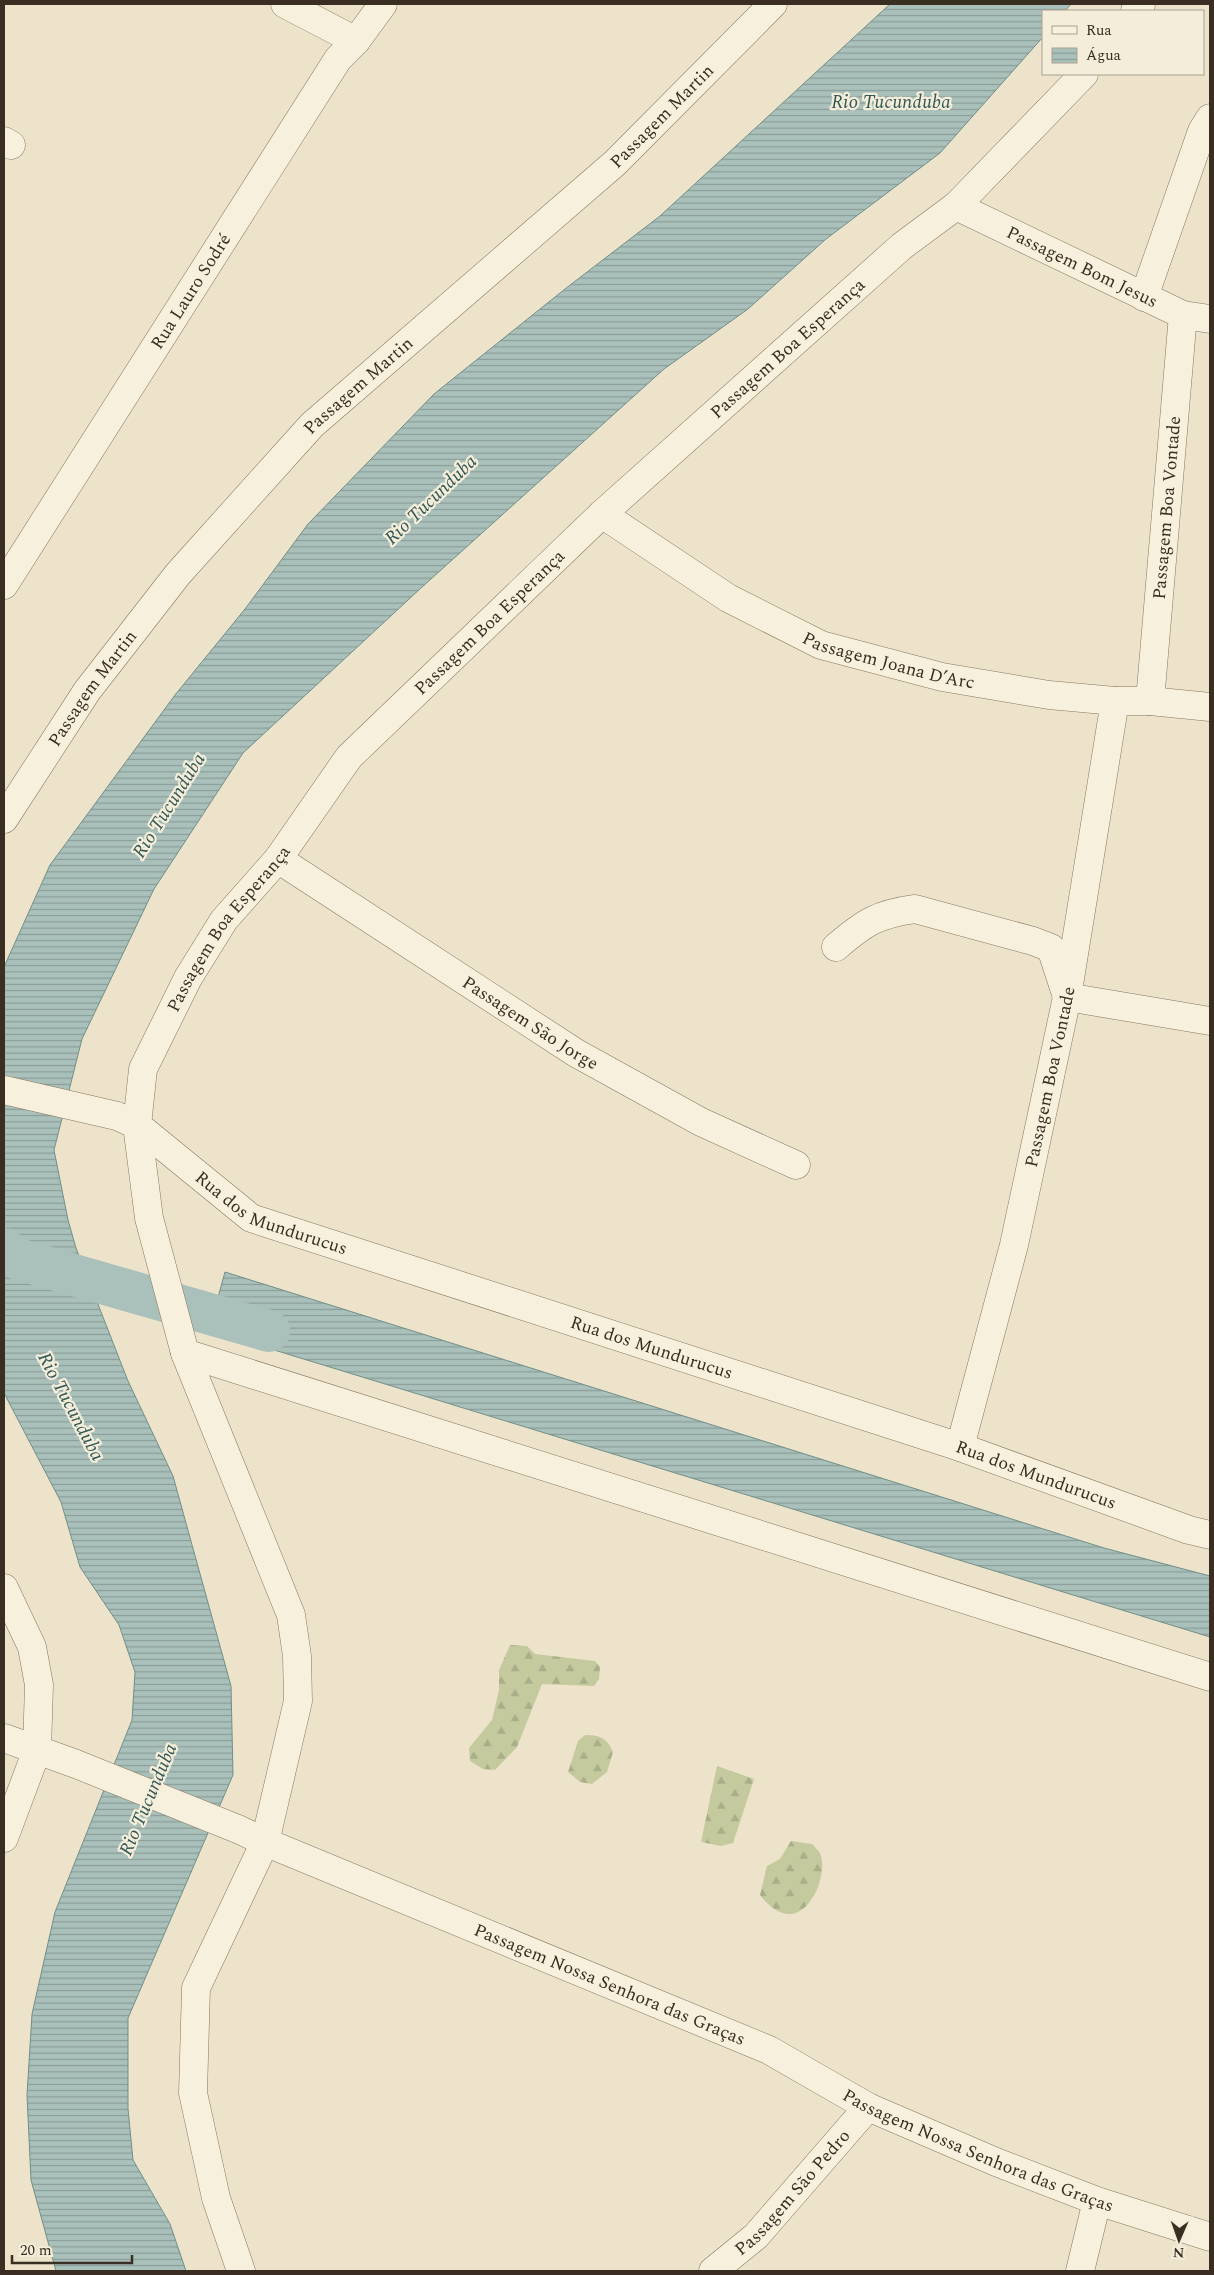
<svg xmlns="http://www.w3.org/2000/svg" width="1214" height="2275" viewBox="0 0 1214 2275" font-family="Spectral,serif">
	<style>
		.forest { fill: url(#forest-firs) }
		.water { fill: url(#water-rules); stroke: #718f89 }
		.lines { fill: none; stroke-linecap: round; stroke-linejoin: round }
		.canal { stroke: #aac1bb; stroke-width: 42 }
		.minor-casing { stroke: #88765f; stroke-width: 29 }
		.minor { stroke: #f7f0dd; stroke-width: 28 }
		.labels { text-anchor: middle; stroke-width: 4.5; stroke-linejoin: round; paint-order: stroke }
		.street-label { font-size: 18px; fill: #3a2e22; stroke: #f4edd9 }
		.water-label { font-size: 19px; font-style: italic; fill: #325857; stroke: #f4edd9 }
	</style>
	<defs>
		<pattern id="forest-firs" width="22" height="20" patternUnits="userSpaceOnUse" patternTransform="scale(1.25)"><rect width="22" height="20" fill="#c4ca9e"/><path d="M5 1l3.5 6h-7zM16 11l3.5 6h-7z" fill="#a9ae88"/></pattern>
		<pattern id="water-rules" width="6" height="5" patternUnits="userSpaceOnUse" patternTransform="scale(1.25)"><rect width="6" height="5" fill="#aac1bb"/><path d="M0 2.5h6" fill="none" stroke="#8b9d98"/></pattern>
	</defs>
	<rect width="100%" height="100%" fill="#ece3ca"/>
	<g class="forest">
		<path d="M 510,1645 L 527,1646 L 535,1654 L 595,1661 L 600,1667 L 599,1679 L 594,1686 L 542,1684 L 517,1747 L 495,1770 L 483,1769 L 470,1761 L 469,1748 L 492,1720 L 499,1690 L 499,1670 Z"/>
		<path d="M 585,1735 C 600,1735 607,1738 613,1752 L 607,1772 L 592,1784 L 580,1782 L 568,1772 L 578,1741 Z"/>
		<path d="M 717,1766 L 754,1779 L 733,1843 L 721,1846 L 701,1842 Z"/>
		<path d="M 791,1841 L 812,1844 C 815,1848 820,1851 821,1856 C 824,1866 821,1878 818,1887 C 804,1920 782,1923 760,1895 L 767,1866 L 780,1859 Z"/>
	</g>
	<g class="water">
		<path d="M 890,4 L 1071,4 L 1065,11 L 1043,11 L 1043,37 L 940,153 L 826,239 L 748,309 L 664,369 L 421,588 L 243,753 L 154,889 L 82,1039 L 54,1150 L 68,1220 L 76,1248 L 128,1381 L 173,1476 L 231,1686 L 233,1775 L 128,2018 L 128,2109 L 133,2160 L 170,2224 L 186,2271 L 56,2271 L 31,2180 L 27,2095 L 32,2014 L 55,1912 L 132,1720 L 135,1672 L 119,1625 L 80,1567 L 61,1502 L 4,1393 L 4,967 L 50,865 L 175,695 L 245,609 L 308,524 L 434,394 L 565,289 L 660,216 Z"/>
		<path d="M 225,1272 L 1104,1548 L 1210,1576 L 1210,1637 L 209,1330 Z"/>
	</g>
	<g class="lines">
		<path class="canal" d="M 4,1249 L 18,1259 L 269,1331"/>
		<defs>
			<g id="minor">
				<path d="M 285,4 L 356,41"/>
				<path d="M 1135,11 L 1141,4"/>
				<path d="M 4,141 L 11,145"/>
				<path id="s1" d="M 956,206 L 1183,315 L 1210,319"/>
				<path d="M 1144,297 L 1202,131 L 1210,118"/>
				<path id="s2" d="M 602,514 L 728,598 L 821,645 L 942,677 L 1049,695 L 1115,701 L 1150,701 L 1210,707"/>
				<path id="s3" d="M 4,585 L 338,59 L 356,41 L 383,4"/>
				<path id="s4" d="M 1150,701 L 1183,315"/>
				<path id="s5" d="M 4,819 L 87,691 L 178,574 L 312,425 L 615,163 L 773,4"/>
				<path id="s6" d="M 278,859 L 576,1053 L 701,1122 L 796,1165"/>
				<path d="M 836,947 C 864,923 877,914 915,909 L 1033,941 L 1051,948 L 1067,997 L 1210,1021"/>
				<path id="s7" d="M 4,1090 L 117,1116 L 137,1125 L 251,1218 L 960,1447 L 1189,1530 L 1210,1535"/>
				<path d="M 185,1353 L 1210,1677"/>
				<path id="s8" d="M 960,1447 L 1014,1245 L 1067,997 L 1115,701"/>
				<path d="M 4,1588 L 32,1647 L 39,1685 L 37,1750 L 4,1838"/>
				<path id="s9" d="M 4,1738 L 76,1764 L 240,1830 L 265,1842 L 769,2050 L 868,2107 L 996,2162 L 1097,2201 L 1210,2237"/>
				<path id="s10" d="M 241,2271 L 216,2198 L 193,2093 L 196,1988 L 265,1842 L 298,1701 L 297,1656 L 291,1615 L 185,1353 L 149,1218 L 137,1125 L 143,1069 L 188,978 L 224,920 L 278,859 L 349,757 L 602,514 L 902,246 L 956,206 L 1084,74"/>
				<path id="s11" d="M 713,2271 L 756,2236 L 868,2107"/>
				<path d="M 1080,2271 L 1097,2201"/>
			</g>
		</defs>
		<use href="#minor" class="minor-casing"/>
		<use href="#minor" class="minor"/>
	</g>
	<g class="labels">
		<g class="street-label">
			<text dy="6" stroke="none"><textPath href="#s5" startOffset="968">Passagem Martin</textPath></text>
			<text dy="6" stroke="none"><textPath href="#s1" startOffset="140">Passagem Bom Jesus</textPath></text>
			<text dy="6" stroke="none"><textPath href="#s3" startOffset="348">Rua Lauro Sodré</textPath></text>
			<text dy="6" stroke="none"><textPath href="#s10" startOffset="2230">Passagem Boa Esperança</textPath></text>
			<text dy="6" stroke="none"><textPath href="#s5" startOffset="562">Passagem Martin</textPath></text>
			<text dy="6" stroke="none"><textPath href="#s4" startOffset="194">Passagem Boa Vontade</textPath></text>
			<text dy="6" stroke="none"><textPath href="#s10" startOffset="1825">Passagem Boa Esperança</textPath></text>
			<text dy="6" stroke="none"><textPath href="#s2" startOffset="325">Passagem Joana D’Arc</textPath></text>
			<text dy="6" stroke="none"><textPath href="#s5" startOffset="158">Passagem Martin</textPath></text>
			<text dy="6" stroke="none"><textPath href="#s10" startOffset="1420">Passagem Boa Esperança</textPath></text>
			<text dy="6" stroke="none"><textPath href="#s6" startOffset="301">Passagem São Jorge</textPath></text>
			<text dy="6" stroke="none"><textPath href="#s8" startOffset="381">Passagem Boa Vontade</textPath></text>
			<text dy="6" stroke="none"><textPath href="#s7" startOffset="301">Rua dos Mundurucus</textPath></text>
			<text dy="6" stroke="none"><textPath href="#s7" startOffset="706">Rua dos Mundurucus</textPath></text>
			<text dy="6" stroke="none"><textPath href="#s7" startOffset="1111">Rua dos Mundurucus</textPath></text>
			<text dy="6" stroke="none"><textPath href="#s9" startOffset="654">Passagem Nossa Senhora das Graças</textPath></text>
			<text dy="6" stroke="none"><textPath href="#s9" startOffset="1059">Passagem Nossa Senhora das Graças</textPath></text>
			<text dy="6" stroke="none"><textPath href="#s11" startOffset="112">Passagem São Pedro</textPath></text>
		</g>
		<g class="water-label">
			<text x="891" y="108">Rio Tucunduba</text>
			<text transform="translate(430 499) rotate(-44)" y="7">Rio Tucunduba</text>
			<text transform="translate(168 805) rotate(-58)" y="7">Rio Tucunduba</text>
			<text transform="translate(72 1406) rotate(62)" y="7">Rio Tucunduba</text>
			<text transform="translate(147 1799) rotate(-67)" y="7">Rio Tucunduba</text>
		</g>
	</g>
	<rect width="1214" height="2275" fill="none" stroke="#3a2e22" stroke-width="10"/>
	<rect x="1042" y="10" width="162" height="65" fill="#f4edd9" stroke="#aaa190"/>
	<rect x="1052" y="26" width="25" height="8" fill="#f7f0dd" stroke="#aaa190"/>
	<text x="1086" y="35" font-size="15" fill="#3a2e22">Rua</text>
	<rect x="1052" y="48" width="25" height="15" fill="url(#water-rules)" stroke="#aaa190"/>
	<text x="1086" y="60" font-size="15" fill="#3a2e22">Água</text>
	<g transform="translate(1179 2240) rotate(182)" stroke="#f4edd9" stroke-width="4" paint-order="stroke">
	<path d="M0-4L9 19L0 12L-9 19Z" fill="#3a2e22"/>
	<text y="-8" font-size="14" font-weight="bold" text-anchor="middle" fill="#3a2e22">N</text>
	</g>
	<path d="M12 2255v8h120v-8" fill="none" stroke="#3a2e22" stroke-width="2.5"/>
	<text x="20" y="2255" font-size="15" fill="#3a2e22" stroke="#f4edd9" stroke-width="4" paint-order="stroke">20 m</text>
</svg>
